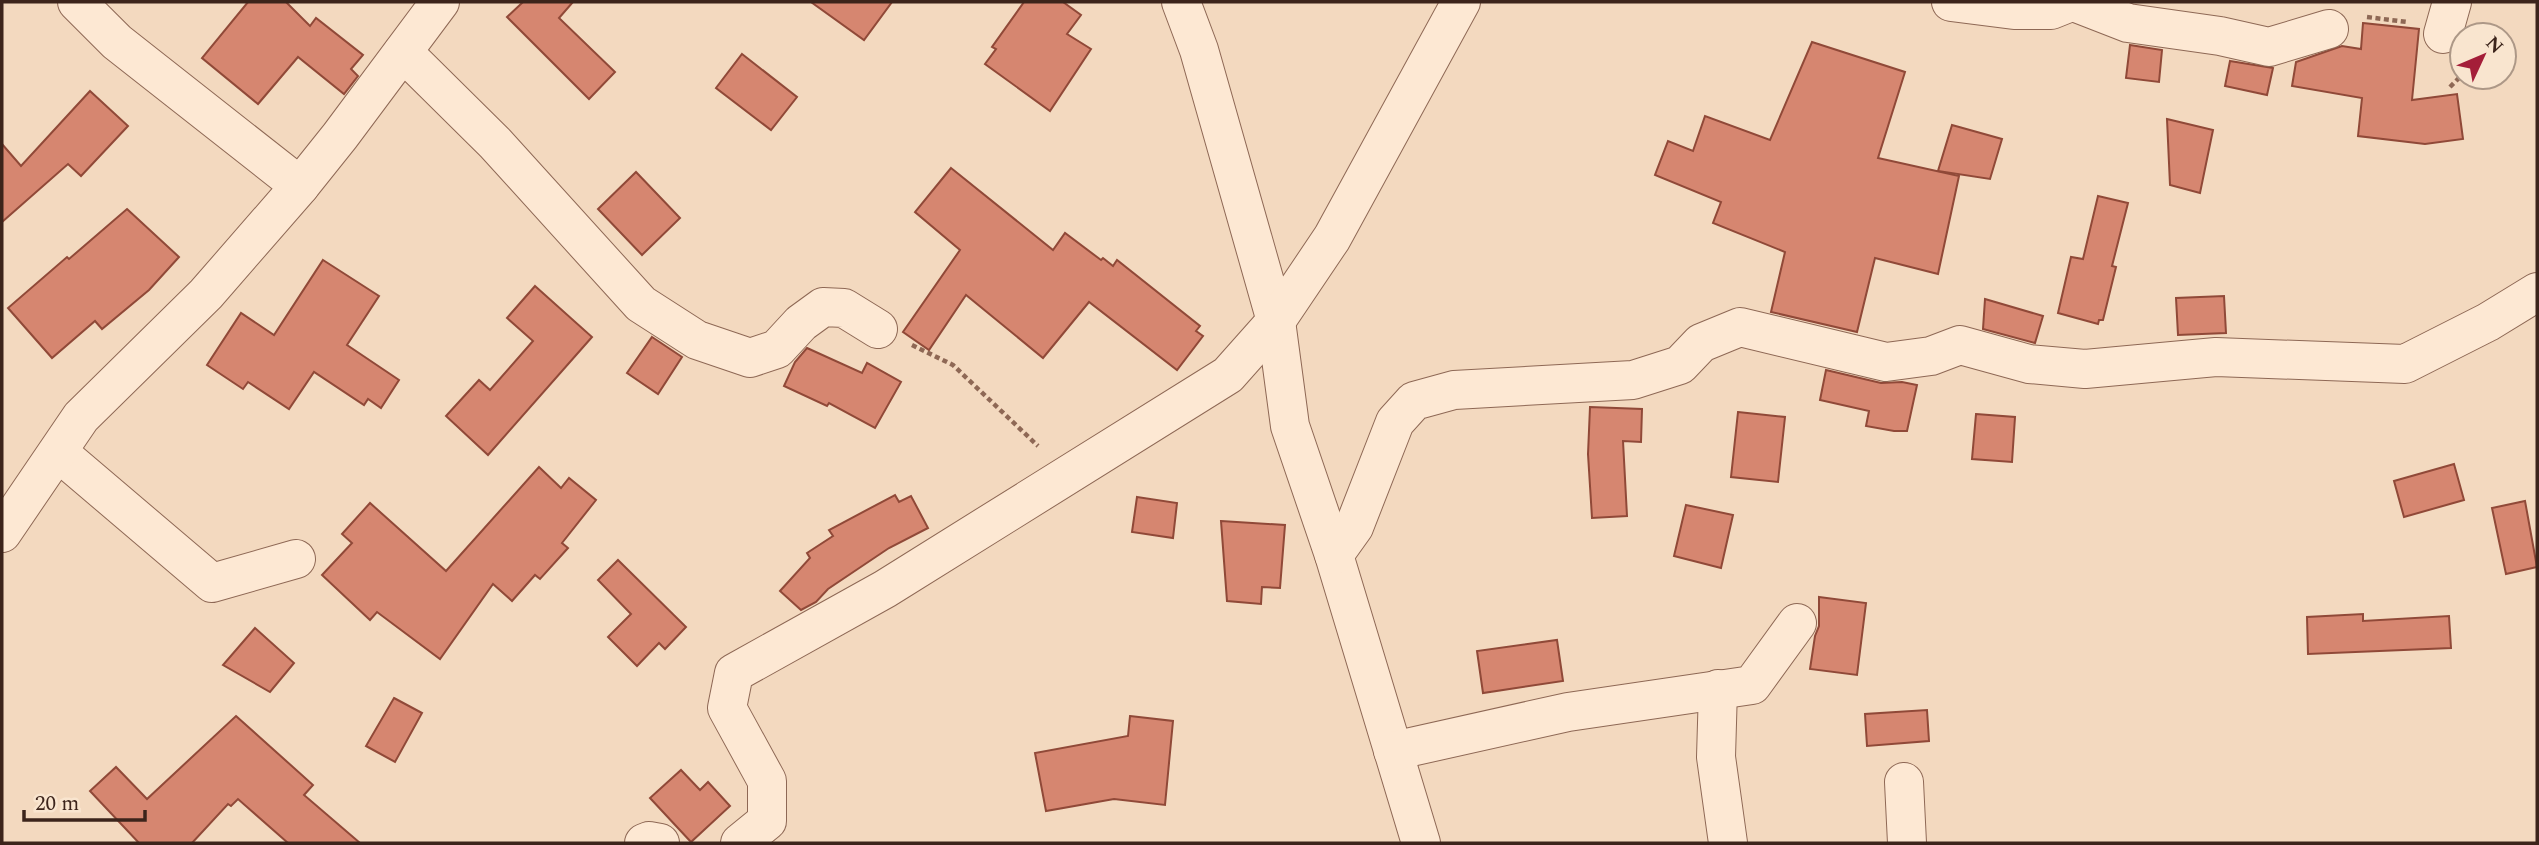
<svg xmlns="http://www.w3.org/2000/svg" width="2539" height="845" viewBox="0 0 2539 845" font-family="Spectral,serif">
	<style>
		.building { fill: #d68670; stroke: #904938; stroke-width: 2 }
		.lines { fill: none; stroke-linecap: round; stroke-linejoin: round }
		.minor-casing { stroke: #8e6855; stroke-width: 40 }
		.path { stroke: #8e6855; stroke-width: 4.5; stroke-dasharray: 5 3.5; stroke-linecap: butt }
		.minor { stroke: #fde8d3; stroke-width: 38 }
	</style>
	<rect width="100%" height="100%" fill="#f3d9bf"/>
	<g class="building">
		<path d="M 248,2 L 286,2 L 310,26 L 316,18 L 363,55 L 351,69 L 358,76 L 344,94 L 298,57 L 258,104 L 202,58 Z"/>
		<path d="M 523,2 L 573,2 L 559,18 L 615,72 L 589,99 L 507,17 Z"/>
		<path d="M 811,2 L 892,2 L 864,40 Z"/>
		<path d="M 1024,2 L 1063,2 L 1081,15 L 1067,34 L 1091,49 L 1050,111 L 985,64 L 996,49 L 992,47 Z"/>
		<path d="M 2363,23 L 2419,29 L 2412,100 L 2457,94 L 2463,139 L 2425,144 L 2358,136 L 2362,98 L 2292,86 L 2296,62 L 2342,46 L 2361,49 Z"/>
		<path d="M 1812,42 L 1905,72 L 1878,158 L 1959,176 L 1938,274 L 1875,258 L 1857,332 L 1771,312 L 1785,252 L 1713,223 L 1721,202 L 1655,175 L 1668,141 L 1693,151 L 1705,116 L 1770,140 Z"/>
		<path d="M 2130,45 L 2162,50 L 2159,82 L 2126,78 Z"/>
		<path d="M 742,54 L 797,97 L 771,130 L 716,88 Z"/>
		<path d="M 2230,61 L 2273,68 L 2267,95 L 2225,86 Z"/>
		<path d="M 90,91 L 128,126 L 81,176 L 68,164 L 2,222 L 2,144 L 21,166 Z"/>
		<path d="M 2167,119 L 2213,130 L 2200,193 L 2170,185 Z"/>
		<path d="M 1952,125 L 2002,139 L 1990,179 L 1938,171 Z"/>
		<path d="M 951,168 L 1053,250 L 1065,233 L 1101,260 L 1103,258 L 1113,266 L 1117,260 L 1200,326 L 1196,331 L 1203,336 L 1177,370 L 1089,302 L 1043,358 L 966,295 L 929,350 L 903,332 L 960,250 L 915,212 Z"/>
		<path d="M 636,172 L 680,218 L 642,255 L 598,209 Z"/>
		<path d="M 2098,196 L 2128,203 L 2112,266 L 2116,267 L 2103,320 L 2099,320 L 2098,324 L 2058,313 L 2071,257 L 2083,259 Z"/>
		<path d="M 127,209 L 179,257 L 149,290 L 102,329 L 95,321 L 52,358 L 8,308 L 67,257 L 69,259 Z"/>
		<path d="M 323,260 L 379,296 L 347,345 L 399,380 L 381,408 L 368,399 L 364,405 L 314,372 L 289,409 L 248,382 L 243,389 L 207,365 L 241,313 L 274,335 Z"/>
		<path d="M 535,286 L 592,337 L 488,455 L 446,416 L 479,380 L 490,390 L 533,341 L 507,318 Z"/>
		<path d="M 2224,296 L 2226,333 L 2178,335 L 2176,298 Z"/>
		<path d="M 1985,299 L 2043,316 L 2035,343 L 1983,329 Z"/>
		<path d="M 652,337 L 682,357 L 658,394 L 627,373 Z"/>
		<path d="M 807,348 L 862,373 L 867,363 L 901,382 L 875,428 L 829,403 L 827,406 L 784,386 L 795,362 Z"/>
		<path d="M 1826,370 L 1881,383 L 1902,382 L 1917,385 L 1907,431 L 1894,431 L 1866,426 L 1869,411 L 1820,400 Z"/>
		<path d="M 1590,407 L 1642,409 L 1641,442 L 1623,441 L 1627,516 L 1592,518 L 1588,454 Z"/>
		<path d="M 1738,412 L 1785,417 L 1778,482 L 1731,477 Z"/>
		<path d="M 1976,414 L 2015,417 L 2012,462 L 1972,459 Z"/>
		<path d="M 2454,464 L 2464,500 L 2404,517 L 2394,481 Z"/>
		<path d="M 539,467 L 561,488 L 569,478 L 596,500 L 562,543 L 568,548 L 540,579 L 535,575 L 512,601 L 493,584 L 440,659 L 377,612 L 370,620 L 322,575 L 352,543 L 342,534 L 370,503 L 446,571 Z"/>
		<path d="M 895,495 L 899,502 L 911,496 L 928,528 L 889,548 L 828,589 L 816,602 L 801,610 L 780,591 L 810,558 L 807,553 L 833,536 L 829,530 Z"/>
		<path d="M 1137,497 L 1177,503 L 1173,538 L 1132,532 Z"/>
		<path d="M 2525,501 L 2537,567 L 2506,574 L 2492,508 Z"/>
		<path d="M 1686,505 L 1733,515 L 1721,568 L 1674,556 Z"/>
		<path d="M 1221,521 L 1285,525 L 1280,588 L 1262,587 L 1261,604 L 1227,601 Z"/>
		<path d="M 618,560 L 686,627 L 665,649 L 659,643 L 637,666 L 608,637 L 631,614 L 598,580 Z"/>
		<path d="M 1819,597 L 1866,603 L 1857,675 L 1810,669 L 1815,636 L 1819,626 Z"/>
		<path d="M 2363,614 L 2363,621 L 2449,616 L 2451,648 L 2308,654 L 2307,617 Z"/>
		<path d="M 255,628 L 294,663 L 270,692 L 223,665 Z"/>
		<path d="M 1557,640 L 1563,681 L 1483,693 L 1477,651 Z"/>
		<path d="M 394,698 L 422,713 L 395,762 L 366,746 Z"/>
		<path d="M 1927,710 L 1929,741 L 1867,746 L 1865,714 Z"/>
		<path d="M 236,716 L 313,785 L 304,795 L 360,843 L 288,843 L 238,799 L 231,806 L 228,804 L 192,843 L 139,843 L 90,791 L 116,767 L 147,799 Z"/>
		<path d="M 1130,716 L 1173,721 L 1165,805 L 1114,799 L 1046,811 L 1035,753 L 1128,736 Z"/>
		<path d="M 681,770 L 700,790 L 708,782 L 730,806 L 691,842 L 650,798 Z"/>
	</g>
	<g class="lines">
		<defs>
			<g id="minor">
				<path d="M 77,2 L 117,42 L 300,186"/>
				<path d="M 1181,2 L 1199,50 L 1276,321 L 1290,426 L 1334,555 L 1421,843"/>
				<path d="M 1951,2 L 2014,10 L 2051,10 L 2071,2"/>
				<path d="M 2074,2 L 2128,23 L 2220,36 L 2269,47 L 2329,29"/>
				<path d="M 2443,34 L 2452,2"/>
				<path d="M 403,52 L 495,143 L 641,304 L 697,340 L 750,358 L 777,349 L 801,323 L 823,307 L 844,308 L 878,329"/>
				<path d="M 58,452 L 212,583 L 296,559"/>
				<path d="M 2,533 L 81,417 L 206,294 L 300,186 L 340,136 L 440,2"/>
				<path d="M 1334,555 L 1354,527 L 1395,422 L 1414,401 L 1454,390 L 1633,380 L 1680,365 L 1701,343 L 1740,327 L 1886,362 L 1931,356 L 1960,345 L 2029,364 L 2085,369 L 2216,357 L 2405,364 L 2488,322 L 2537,292"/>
				<path d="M 1718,689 L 1716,757 L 1728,843"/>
				<path d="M 1393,751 L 1568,712 L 1752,685 L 1797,623"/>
				<path d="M 1904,782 L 1907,843"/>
				<path d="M 644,843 L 649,841 L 660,843"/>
				<path d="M 740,843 L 767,821 L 767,781 L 727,708 L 734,673 L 885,589 L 1228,375 L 1276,321 L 1332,238 L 1461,2"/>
			</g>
		</defs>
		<use href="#minor" class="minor-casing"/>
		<g class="path">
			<path d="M 2367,17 L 2407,22"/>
			<path d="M 2450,87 L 2462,75"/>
			<path d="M 912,345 L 953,365 L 1038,446"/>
		</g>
		<use href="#minor" class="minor"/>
	</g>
	<rect width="2539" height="845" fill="none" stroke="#3c241b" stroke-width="7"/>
	<g transform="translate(2483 56) rotate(46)"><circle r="33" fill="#f9e5cf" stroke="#ad9887" stroke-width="2"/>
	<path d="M0-5L12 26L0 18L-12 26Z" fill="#a41e39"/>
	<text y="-10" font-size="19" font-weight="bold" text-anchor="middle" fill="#3c241b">N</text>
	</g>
	<path d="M24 810v10h121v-10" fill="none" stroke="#3c241b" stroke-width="3.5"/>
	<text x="35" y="810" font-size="21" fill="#3c241b" stroke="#f9e5cf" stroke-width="5" paint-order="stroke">20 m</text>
</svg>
